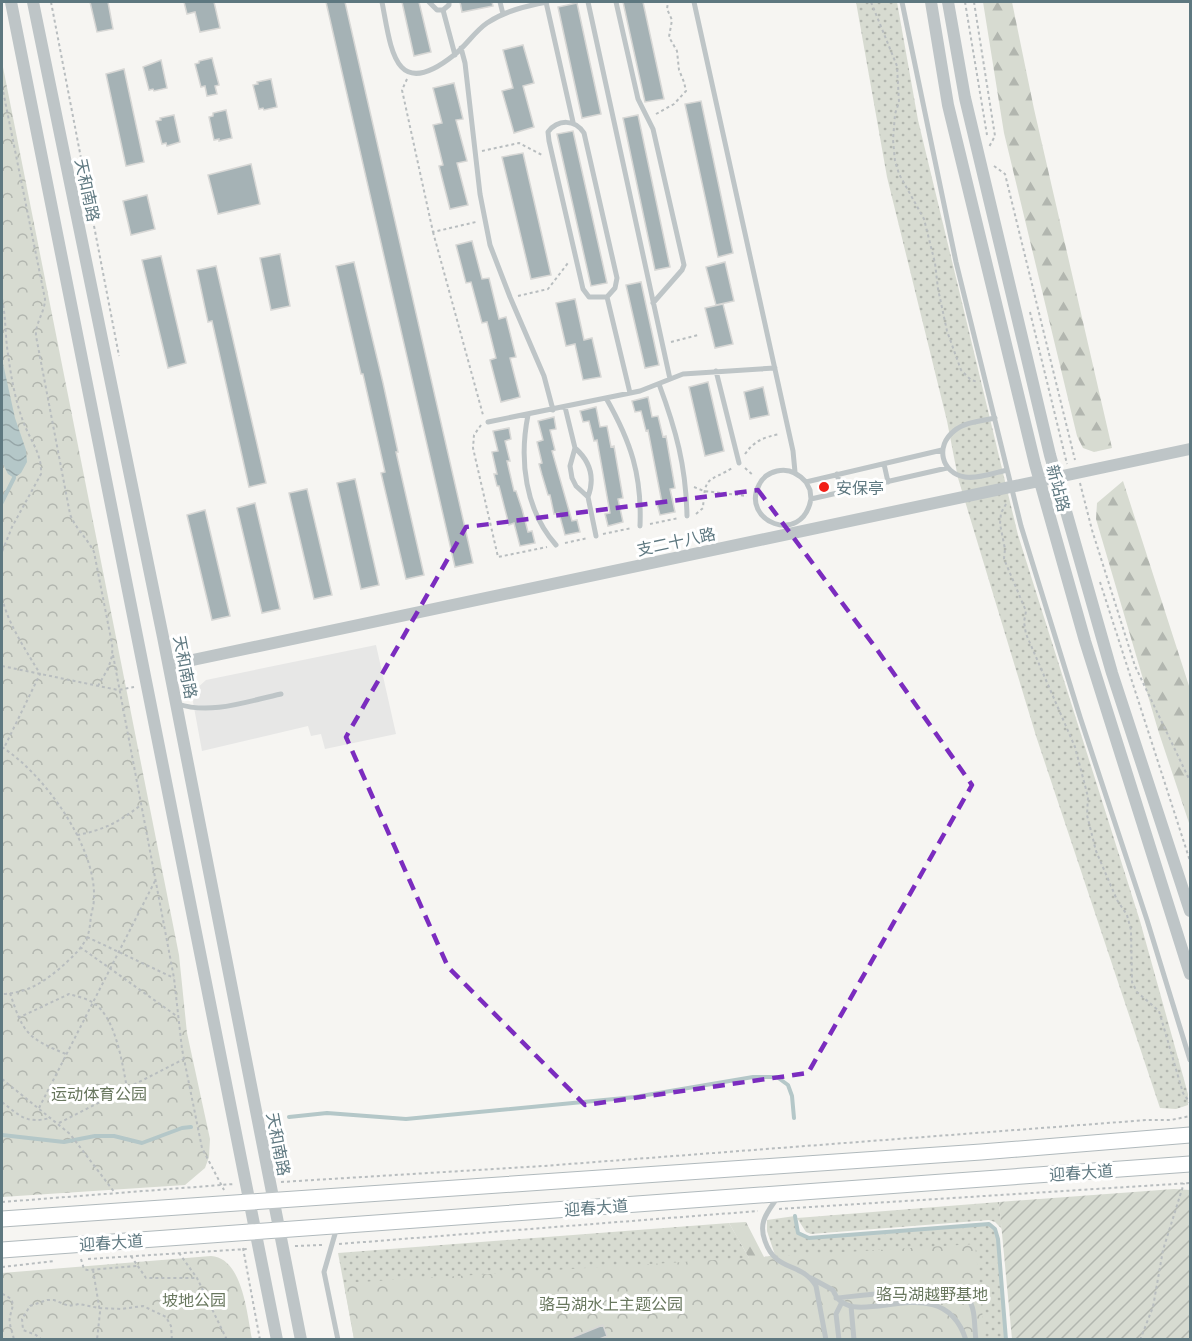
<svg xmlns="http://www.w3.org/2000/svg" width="1192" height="1341" font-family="Commissioner,'Noto Sans SC',sans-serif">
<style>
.built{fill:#e7e7e6}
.grass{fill:url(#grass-dots)}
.forest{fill:url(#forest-firs)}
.park{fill:url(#park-crowns)}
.garden{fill:url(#garden-furrows)}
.water{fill:url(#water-waves)}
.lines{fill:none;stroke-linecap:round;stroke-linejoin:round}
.stream{stroke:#b4c7c8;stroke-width:4}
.building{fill:#a5b2b5;stroke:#d7d7d5;stroke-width:1.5}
.secondary-casing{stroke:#b0b9bc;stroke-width:17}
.path{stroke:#b8bdbf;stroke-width:2;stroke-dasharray:3 3;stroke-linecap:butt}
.service{stroke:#bec5c7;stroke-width:5}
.tertiary{stroke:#bec5c7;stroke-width:12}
.secondary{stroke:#fff;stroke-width:15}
.marked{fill:none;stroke:#7b2cbf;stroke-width:4.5;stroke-dasharray:12 8;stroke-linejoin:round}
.poi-dot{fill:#f11e17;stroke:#fff;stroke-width:2}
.labels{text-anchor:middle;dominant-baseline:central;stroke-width:6;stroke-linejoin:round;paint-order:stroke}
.street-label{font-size:16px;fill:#5e7880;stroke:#fff}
.poi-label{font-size:16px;fill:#5e7880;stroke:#fff;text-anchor:start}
.park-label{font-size:16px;fill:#68775e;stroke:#fff}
</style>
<defs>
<pattern id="grass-dots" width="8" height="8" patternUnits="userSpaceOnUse" patternTransform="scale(1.5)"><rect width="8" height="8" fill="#d7dbd1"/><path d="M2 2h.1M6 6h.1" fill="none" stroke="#b2b6af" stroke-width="1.8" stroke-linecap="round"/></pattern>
<pattern id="forest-firs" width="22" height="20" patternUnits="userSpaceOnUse" patternTransform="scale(1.5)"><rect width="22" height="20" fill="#d7dbd1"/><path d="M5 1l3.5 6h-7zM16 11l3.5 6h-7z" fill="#b2b6af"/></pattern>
<pattern id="park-crowns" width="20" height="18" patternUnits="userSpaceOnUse" patternTransform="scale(1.5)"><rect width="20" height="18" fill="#d7dbd1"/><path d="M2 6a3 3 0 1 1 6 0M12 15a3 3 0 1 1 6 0" fill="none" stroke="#b2b6af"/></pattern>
<pattern id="garden-furrows" width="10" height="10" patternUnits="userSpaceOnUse" patternTransform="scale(1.5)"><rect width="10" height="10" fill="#d7dbd1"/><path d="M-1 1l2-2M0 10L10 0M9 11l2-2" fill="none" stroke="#b2b6af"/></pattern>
<pattern id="water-waves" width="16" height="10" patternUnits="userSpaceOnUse" patternTransform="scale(1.5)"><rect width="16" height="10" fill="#b4c7c8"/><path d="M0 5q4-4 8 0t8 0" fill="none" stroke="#96a6a8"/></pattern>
</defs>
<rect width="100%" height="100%" fill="#f6f5f2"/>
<path class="built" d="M376 645 396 734 325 749 321 734 311 736 308 726 202 751 193 702 195 690 206 680Z"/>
<path class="grass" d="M856 2H897L918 120 1018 535 1140 921 1188 1094V1105L1176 1109 1160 1108 1036 736 958 478 947 421 887 177Z
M999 1202 1002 1229 995 1222 989 1220 811 1234 806 1232 797 1218Z
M795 1216 798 1233 809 1238 989 1224 995 1229 998 1239 1006 1339H820L779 1269 764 1257 775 1255 767 1231V1220Z
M729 1223 749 1258 771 1282 354 1339 338 1253Z"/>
<path class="forest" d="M983 2H1012L1034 109 1112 448 1094 452 1083 448 1077 436 1004 133Z
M1123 481 1190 689V826L1158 730 1096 519 1097 503Z
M746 1222 764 1257 779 1269 771 1282 749 1258 729 1223Z"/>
<path class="park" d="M2 62 179 955 187 1033 210 1139 209 1157 205 1168 185 1185 2 1197Z
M975 1244 985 1339H354L344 1283Z
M211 1256C243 1258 247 1315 252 1339H2V1273Z"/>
<path class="garden" d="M1174 1189 1190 1190V1339H1012L999 1202Z"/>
<path class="water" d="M2 359 15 418 26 450 27 462 21 473 14 478 8 474 2 462Z"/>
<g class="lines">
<path class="stream" d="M2 502 14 478
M289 1117 327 1113 406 1119 635 1097 753 1077H777L788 1085 792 1096 794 1118
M2 1135 64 1142 95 1136H114L142 1143 182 1128 191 1127
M795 1216 798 1233 809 1238 989 1224 995 1229 998 1239 1006 1340"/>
</g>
<path class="building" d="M90 2H108L113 29 97 32Z
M184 2H214L220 28 200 32 195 12 187 14Z
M326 2H345L473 563 455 567Z
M402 2H419L431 52 414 56Z
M460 2H492L493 6 462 12Z
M623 2H643L664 99 645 102Z
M577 3 601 114 582 118 558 7Z
M523 45 534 83 523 86 534 127 514 133 502 91 513 88 503 50Z
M212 58 219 85 215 86 217 94 207 96 205 86 201 87 195 64 199 63V61Z
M161 60 167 88 154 91 153 89 149 90 143 67Z
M124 69 144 162 126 166 106 74Z
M271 79 277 107 264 110 263 108 259 109 253 85 258 84 257 82Z
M454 83 463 119 456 120 467 161 457 163 468 205 450 209 439 166 443 165 433 125 442 123 433 88Z
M701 101 733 253 718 257 685 104Z
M226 110 232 138 219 141V139L214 140 209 117 213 116V113Z
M174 115 180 142 167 146 166 143 162 144 156 121 161 120 160 118Z
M638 115 670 267 655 270 623 118Z
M573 131 607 283 591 286 557 134Z
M523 153 551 275 531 279 502 157Z
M251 164 260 204 218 214 208 175Z
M147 195 155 229 131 235 123 201Z
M472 241 482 279 489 278 499 319 506 317 516 357 510 358 520 397 501 402 490 360 496 358 487 322 482 323 471 282 466 283 456 245Z
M280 254 290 306 271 310 260 258Z
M161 256 186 363 168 368 142 260Z
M354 262 383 383 398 452H396L424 575 406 579 381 473 385 472 363 374H361L336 266Z
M725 262 734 301 716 305 706 267Z
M216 266 266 483 249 487 212 321 208 322 197 270Z
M641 282 659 365 645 368 626 285Z
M575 299 584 340 592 338 601 377 583 380 575 344 566 346 556 303Z
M723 304 733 344 715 348 705 308Z
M708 382 724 451 705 456 689 387Z
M763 387 769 415 750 419 744 392Z
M648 397 652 417 658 416 663 437 666 436 675 488 670 489 675 512 660 515 657 504 662 503 648 430 646 431 641 411 635 412 632 401Z
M596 407 600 427 607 426 611 447 614 446 623 498 618 499 623 522 608 526 605 514 610 513 597 440 594 441 589 421 583 422 580 411Z
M554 417 556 429 550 430 555 450 552 451 572 521 577 520 580 532 565 535 559 513 554 514 550 495H548L542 475 539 464 542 463 537 442 543 440 538 421Z
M509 428 511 439 505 441 510 461H507L514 491H516L522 509 528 532 532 531 535 543 520 546 514 523 509 525 499 486H497L494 474H497L492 452 498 451 493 431Z
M355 479 379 585 361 589 337 483Z
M307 489 332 595 314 599 289 493Z
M255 503 280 609 262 613 237 508Z
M205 510 230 616 212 620 187 515Z
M603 1325 607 1336 597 1340H566Z"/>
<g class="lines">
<g class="secondary-casing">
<path id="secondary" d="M2 1219 981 1152 1190 1135
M2 1250 1190 1164"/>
</g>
<path class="path" d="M51 2 119 356
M871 2 897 66 899 102 895 114 893 140 895 161 899 174 924 219 935 263 938 289 947 331 961 370 971 380 978 382
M965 2 987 135
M974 2 995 136 989 147
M407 79 402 90 433 232 476 222
M2 86 45 299C45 312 35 323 36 336L70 514C75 528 87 538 94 552L112 644C114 661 106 672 98 686
M656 114 674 104 686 91 684 82 679 70 677 51 669 37 672 20 667 9 668 2
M482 151 519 143 542 155
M994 166 1005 174 1075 460
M433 232 483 415
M518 296 548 289 568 263
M2 299C6 317 5 336 8 354 11 377 16 405 25 426 32 443 42 455 41 474L12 527 2 552
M1030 312 1067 464
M671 342 698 335
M481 425 474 435 473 448 498 557 547 547
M745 454C754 441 764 437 780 434
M745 468 754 476
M1080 483 1092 530 1135 666 1190 781
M694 487 704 491 747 496
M1006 504 1001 513 1000 524 1005 549 1004 559 1026 611 1024 622 1026 634 1075 747 1088 797 1087 815 1096 851 1117 900 1127 915 1131 930 1132 982 1137 992 1159 1011 1183 1093 1190 1103
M696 514 703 508C705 474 708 483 734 467
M650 524 679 518
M603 534 632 528
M565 543 588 538
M1100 582 1190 861
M2 598C9 626 26 650 40 674L4 748
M113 655 174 978 182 1049 202 1148 224 1190
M2 666 118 690 134 687
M2 747C44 774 96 846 94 898 94 904 92 911 91 916 90 923 90 932 86 939 80 951 69 960 59 969 41 984 26 993 2 994
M77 835C104 830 119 822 141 805
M87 937 174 978
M80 947 178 1017
M10 993C23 1033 27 1038 66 1054
M18 1018 69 994C76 996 85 998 92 1002 116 1016 122 1063 127 1088
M2 1079 70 1134 115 1193
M2 1102C20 1116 26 1124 50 1118
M39 1108 155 881
M59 1123 184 1059
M281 1182 543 1166 1147 1120H1171L1190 1116
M2 1202 234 1184
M779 1209 1190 1183
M339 1244 758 1211
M295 1246 322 1245
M243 1248 260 1340
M179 1253 197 1278 227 1340
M131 1256 146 1278H197
M81 1259 84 1269 87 1270 137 1266
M88 1259 247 1249
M2 1267 55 1261
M93 1270 100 1312 97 1340
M2 1294C22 1301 7 1312 10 1324 11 1330 13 1334 14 1340
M42 1340 36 1335 23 1330 22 1319 30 1306 47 1300H54L69 1306 79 1304 99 1308 121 1309 143 1306 166 1317 171 1326 172 1340
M1140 1340 1153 1307 1163 1250 1184 1183"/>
<path class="service" d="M382 2C391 48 394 103 454 55 466 46 474 32 487 23 505 11 526 6 547 2
M429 2 437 10H443
M500 2 503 14
M546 2 573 122
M588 2 670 379
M616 2 638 99 653 129 684 265 682 270 653 303
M694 2 793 451 795 472
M902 2 956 262 1021 526 1080 717 1147 920 1190 1060
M443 10 455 55
M443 10 449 5V2
M461 48 465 63 480 194 490 245 510 297 544 376 553 410
M607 297H589L583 289 549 141 548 132C558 119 575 119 584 133L617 278 615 288 607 297 630 393
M716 371 739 463
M659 384C676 430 686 466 687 516
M606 398C631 442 642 475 640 526
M565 407 575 448 570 466 572 478 576 486 588 497 596 536
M528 415C519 460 525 510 556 545
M995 418C981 421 965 422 954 431 935 446 941 473 965 477 978 479 994 473 1007 470
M488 422 640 391 683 374 775 368
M575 448C591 462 595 478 588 497
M942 450 806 482C798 473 789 468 777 471 769 473 762 478 759 485 740 521 802 547 811 499L947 468
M884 464 888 482
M837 474 842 492
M806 482 810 490 811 499
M178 704C211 715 248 701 281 694
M777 1198C767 1213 758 1222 765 1241 776 1273 801 1261 816 1286L826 1340
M337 1227 324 1272 338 1340
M811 1278 833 1290C850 1338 941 1262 966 1340
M836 1298C859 1296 953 1283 968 1299 976 1308 974 1328 976 1340
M851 1306 854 1340
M839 1340 836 1314 841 1304"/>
<path class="tertiary" d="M11 2 277 1340
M33 2 163 637 301 1340
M931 2 948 105 1035 464 1085 641 1190 974
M948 2 965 98 1050 455 1112 673 1190 911
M169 665 1190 449"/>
<use href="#secondary" class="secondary"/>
</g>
<path class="marked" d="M758 490 878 651 972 785 808 1073 585 1105 448 967 346 737 466 527Z"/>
<circle class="poi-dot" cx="824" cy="487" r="6"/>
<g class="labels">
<g class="street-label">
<text transform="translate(88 190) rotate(78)">天和南路</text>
<text transform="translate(1059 488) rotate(75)">新站路</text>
<text transform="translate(676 541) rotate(-12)">支二十八路</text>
<text transform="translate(186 667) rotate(79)">天和南路</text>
<text transform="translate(279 1144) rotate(79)">天和南路</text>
<text transform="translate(1081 1172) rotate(-4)">迎春大道</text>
<text transform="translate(596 1207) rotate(-4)">迎春大道</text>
<text transform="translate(111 1242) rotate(-4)">迎春大道</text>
</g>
<g class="poi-label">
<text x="836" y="487">安保亭</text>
</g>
<g class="park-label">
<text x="99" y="1093">运动体育公园</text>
<text x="932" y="1293">骆马湖越野基地</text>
<text x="194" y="1299">坡地公园</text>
<text x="611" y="1303">骆马湖水上主题公园</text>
</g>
</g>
<rect width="1192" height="1341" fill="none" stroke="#5e7880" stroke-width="6"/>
</svg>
